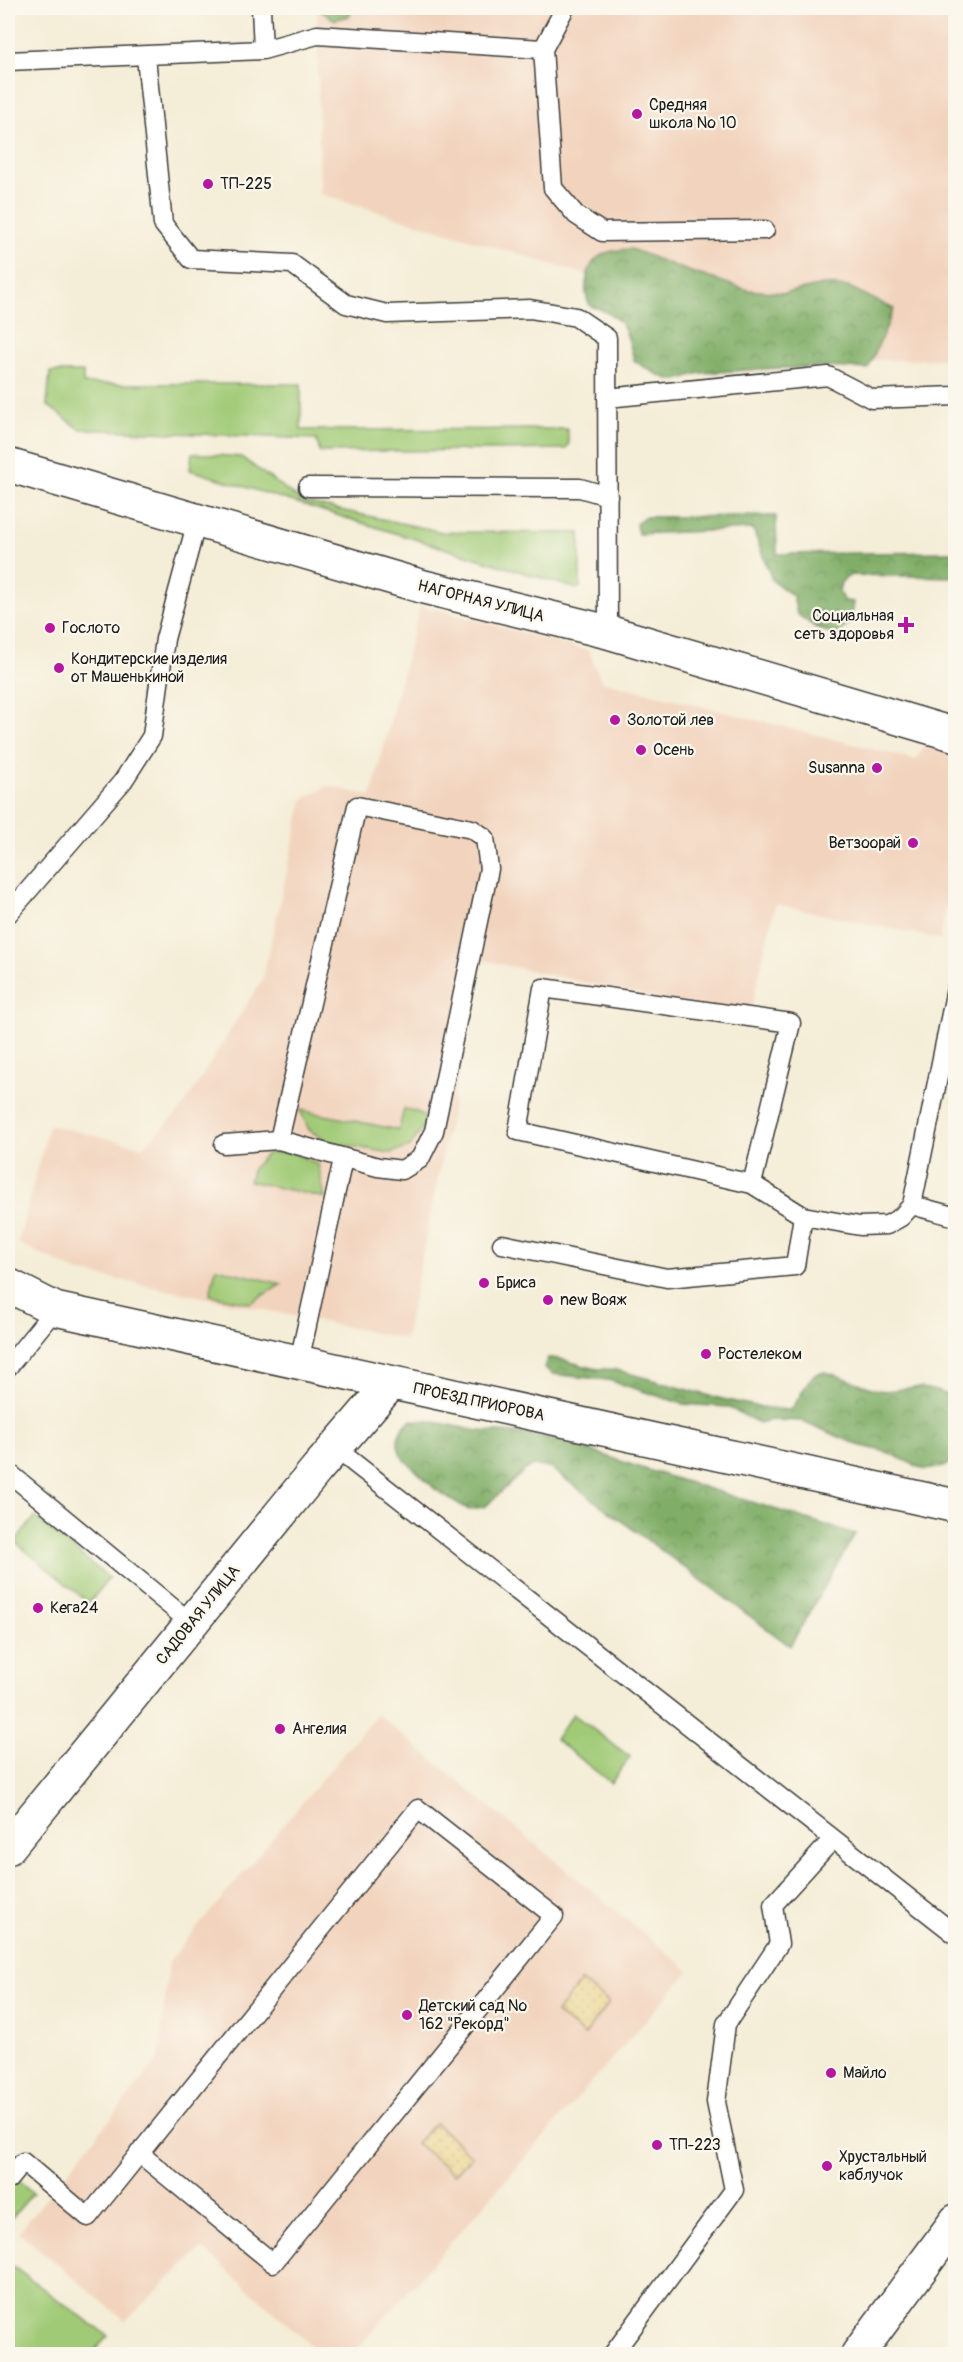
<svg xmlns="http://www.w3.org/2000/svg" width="963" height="2362" font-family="Pangolin,sans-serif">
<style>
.built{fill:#f2d4be}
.green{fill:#a0ca76;stroke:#5e7349;stroke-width:1.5}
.forest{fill:url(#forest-crowns);stroke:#4e6542;stroke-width:1.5}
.sand{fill:url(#sand-dots);stroke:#857b5d;stroke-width:1.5}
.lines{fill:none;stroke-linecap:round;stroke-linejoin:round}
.service-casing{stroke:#3c3b38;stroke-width:21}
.minor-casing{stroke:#3c3b38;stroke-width:36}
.tertiary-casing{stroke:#3c3b38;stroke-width:36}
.service{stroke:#fff;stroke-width:18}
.minor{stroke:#fff;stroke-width:33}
.tertiary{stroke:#fff;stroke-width:33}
.poi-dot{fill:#b5179e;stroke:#fbf7ec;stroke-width:2}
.labels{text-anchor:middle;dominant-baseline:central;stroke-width:4.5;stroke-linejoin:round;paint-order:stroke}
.poi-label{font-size:16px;fill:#1c1c1c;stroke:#fbf7ec;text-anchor:start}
.street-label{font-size:16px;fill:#1c1c1c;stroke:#fbf7ec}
</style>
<defs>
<pattern id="forest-crowns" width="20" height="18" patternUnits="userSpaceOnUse" patternTransform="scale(1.5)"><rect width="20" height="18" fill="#80ae67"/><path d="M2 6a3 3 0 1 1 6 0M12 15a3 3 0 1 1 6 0" fill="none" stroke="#688d54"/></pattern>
<pattern id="sand-dots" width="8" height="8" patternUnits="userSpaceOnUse" patternTransform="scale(1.5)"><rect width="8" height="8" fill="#eeda9e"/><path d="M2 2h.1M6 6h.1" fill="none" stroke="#ccba88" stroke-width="1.8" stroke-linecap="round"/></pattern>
</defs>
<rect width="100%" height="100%" fill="#fbf7ec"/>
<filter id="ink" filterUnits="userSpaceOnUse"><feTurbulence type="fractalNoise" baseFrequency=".0167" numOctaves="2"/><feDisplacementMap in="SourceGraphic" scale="12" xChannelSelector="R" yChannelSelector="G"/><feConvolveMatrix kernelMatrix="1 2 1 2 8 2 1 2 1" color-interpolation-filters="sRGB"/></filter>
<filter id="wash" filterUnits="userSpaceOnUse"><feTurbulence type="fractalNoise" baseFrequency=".008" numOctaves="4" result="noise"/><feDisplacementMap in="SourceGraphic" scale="24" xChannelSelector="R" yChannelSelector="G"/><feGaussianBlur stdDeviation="1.35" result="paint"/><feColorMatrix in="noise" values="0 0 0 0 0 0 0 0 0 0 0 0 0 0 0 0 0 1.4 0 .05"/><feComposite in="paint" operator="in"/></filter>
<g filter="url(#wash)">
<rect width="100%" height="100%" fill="#f4edd7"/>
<path class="built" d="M317 8H955V359L699 363 614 283 320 194Z
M420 605 589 651 601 681 916 760 926 743 955 753V866L940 939 775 904 749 1018 482 960 405 1339 76 1271 18 1243 49 1125 143 1147 182 1109 263 978 303 799 329 786 371 796Z
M377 1714 689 1971 353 2354H321L202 2248 125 2321 19 2232 159 2059 169 1961Z"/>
<path class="green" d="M50 372H83V384H301V430L567 429 569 444 566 449 320 452 316 439 80 429 47 405Z
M192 453 241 457 303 502 442 532 580 533V587L577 589 190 470Z
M404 1109 415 1111 428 1119 410 1147 390 1153 328 1142 309 1130 300 1110 399 1130Z
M291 1152 318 1164 325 1198 249 1181 253 1168 268 1153Z
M216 1268 282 1284 250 1303 210 1295Z
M35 1517 109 1578 89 1603 15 1542Z
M573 1714 630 1757 611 1783 555 1739Z
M8 2171 33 2193 8 2222Z
M8 2263 108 2336 91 2354H8Z"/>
<path class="forest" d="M316 8H354L349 16 335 20Z
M631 249 688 271 748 290 785 293 823 285 849 287 894 309 868 369C813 365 757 369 701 373 692 374 683 380 675 380 665 380 641 366 634 360 626 328 624 316 590 306 585 296 585 289 587 277 592 253 609 250 631 249Z
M776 516 777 554 955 552V577L851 575 841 582 839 592 844 601 853 602 851 622 836 635 815 627 797 614 793 596 772 580 753 529 638 534 636 524 644 517Z
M548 1358C564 1358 577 1365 593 1368 600 1370 608 1368 616 1370 673 1384 730 1406 790 1410 802 1400 804 1376 822 1372 830 1371 867 1387 878 1390 890 1393 900 1388 911 1388 925 1387 944 1392 955 1399V1454L952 1461 944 1467 925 1470 887 1452 858 1445 802 1421 772 1420 759 1423 728 1407 683 1404 608 1380 552 1374 544 1367Z
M412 1420C434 1419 457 1428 479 1431 497 1432 516 1432 534 1435 569 1441 604 1456 638 1467 710 1489 783 1512 855 1534L790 1646 549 1467 533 1466 525 1470 486 1506 469 1510 436 1490 402 1457C394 1441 398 1429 412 1420Z"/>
<path class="sand" d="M581 1981 609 2003 585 2035 556 2013Z
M435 2123 472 2156 454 2174 416 2143Z"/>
</g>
<g filter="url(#ink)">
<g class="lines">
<g class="service-casing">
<path id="service" d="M565 8 543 49 553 188 576 215 602 232 765 230
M263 50 317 35 543 49
M146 57 163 224 191 259 292 264 346 304 387 314 530 309 576 317 607 338 608 632
M8 61 263 50 261 8
M607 398 828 376 872 399 956 396
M308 487 580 488 608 496
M8 914 123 781 152 736 165 639 197 521
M224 1144 279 1140 378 1167 402 1170 420 1159 434 1131 489 869 485 838 472 829 357 806 279 1140
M752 1184 791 1023 543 988 518 1131 752 1184 803 1216 860 1226 887 1225 901 1217 912 1205 956 989
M912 1205 956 1217
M502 1244 667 1278 795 1266 803 1216
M299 1362 343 1159
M8 1367 55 1309
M335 1448 956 1935
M8 1472 191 1623
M8 2180 23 2162 88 2217 418 1809 554 1916 273 2263 139 2153
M613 2354 734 2190 716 2102 726 2024 779 1944 773 1905 833 1839"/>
</g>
<g class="minor-casing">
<path id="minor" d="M8 465 424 587 608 632 956 735
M858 2354 956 2221"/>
</g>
<g class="tertiary-casing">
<path id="tertiary" d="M8 1285 55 1309 956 1506
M8 1848 316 1470 391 1383"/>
</g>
<use href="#service" class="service"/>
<use href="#minor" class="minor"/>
<use href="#tertiary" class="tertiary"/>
</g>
</g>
<g class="poi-dot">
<circle cx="637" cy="114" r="6"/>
<circle cx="208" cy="184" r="6"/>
<path d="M903 616h6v6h6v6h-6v6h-6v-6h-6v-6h6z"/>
<circle cx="50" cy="628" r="6"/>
<circle cx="59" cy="668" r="6"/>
<circle cx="615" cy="720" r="6"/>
<circle cx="641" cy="750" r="6"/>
<circle cx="877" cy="768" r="6"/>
<circle cx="913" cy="843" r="6"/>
<circle cx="484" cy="1283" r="6"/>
<circle cx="548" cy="1300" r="6"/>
<circle cx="706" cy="1354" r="6"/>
<circle cx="38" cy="1608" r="6"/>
<circle cx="280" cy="1729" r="6"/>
<circle cx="407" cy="2015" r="6"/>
<circle cx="831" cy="2073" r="6"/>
<circle cx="657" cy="2145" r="6"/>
<circle cx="827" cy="2166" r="6"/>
</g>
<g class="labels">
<g class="poi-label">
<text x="649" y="105">Средняя<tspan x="649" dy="18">школа № 10</tspan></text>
<text x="220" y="184">ТП-225</text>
<text x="894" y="616" text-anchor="end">Социальная<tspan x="894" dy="18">сеть здоровья</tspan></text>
<text x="62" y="628">Гослото</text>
<text x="71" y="659">Кондитерские изделия<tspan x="71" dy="18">от Машенькиной</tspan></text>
<text x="627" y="720">Золотой лев</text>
<text x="653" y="750">Осень</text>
<text x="865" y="768" text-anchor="end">Susanna</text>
<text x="901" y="843" text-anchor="end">Ветзоорай</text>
<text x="496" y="1283">Бриса</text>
<text x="560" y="1300">new Вояж</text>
<text x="718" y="1354">Ростелеком</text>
<text x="50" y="1608">Кега24</text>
<text x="292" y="1729">Ангелия</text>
<text x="419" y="2006">Детский сад №<tspan x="419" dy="18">162 "Рекорд"</tspan></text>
<text x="843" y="2073">Майло</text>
<text x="669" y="2145">ТП-223</text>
<text x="839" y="2157">Хрустальный<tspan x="839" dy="18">каблучок</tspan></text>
</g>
<g class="street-label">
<text transform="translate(481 601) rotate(14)">НАГОРНАЯ УЛИЦА</text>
<text transform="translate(479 1402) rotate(12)">ПРОЕЗД ПРИОРОВА</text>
<text transform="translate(198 1615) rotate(-51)">САДОВАЯ УЛИЦА</text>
</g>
</g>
<rect width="963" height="2362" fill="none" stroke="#fbf7ec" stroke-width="30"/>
</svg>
